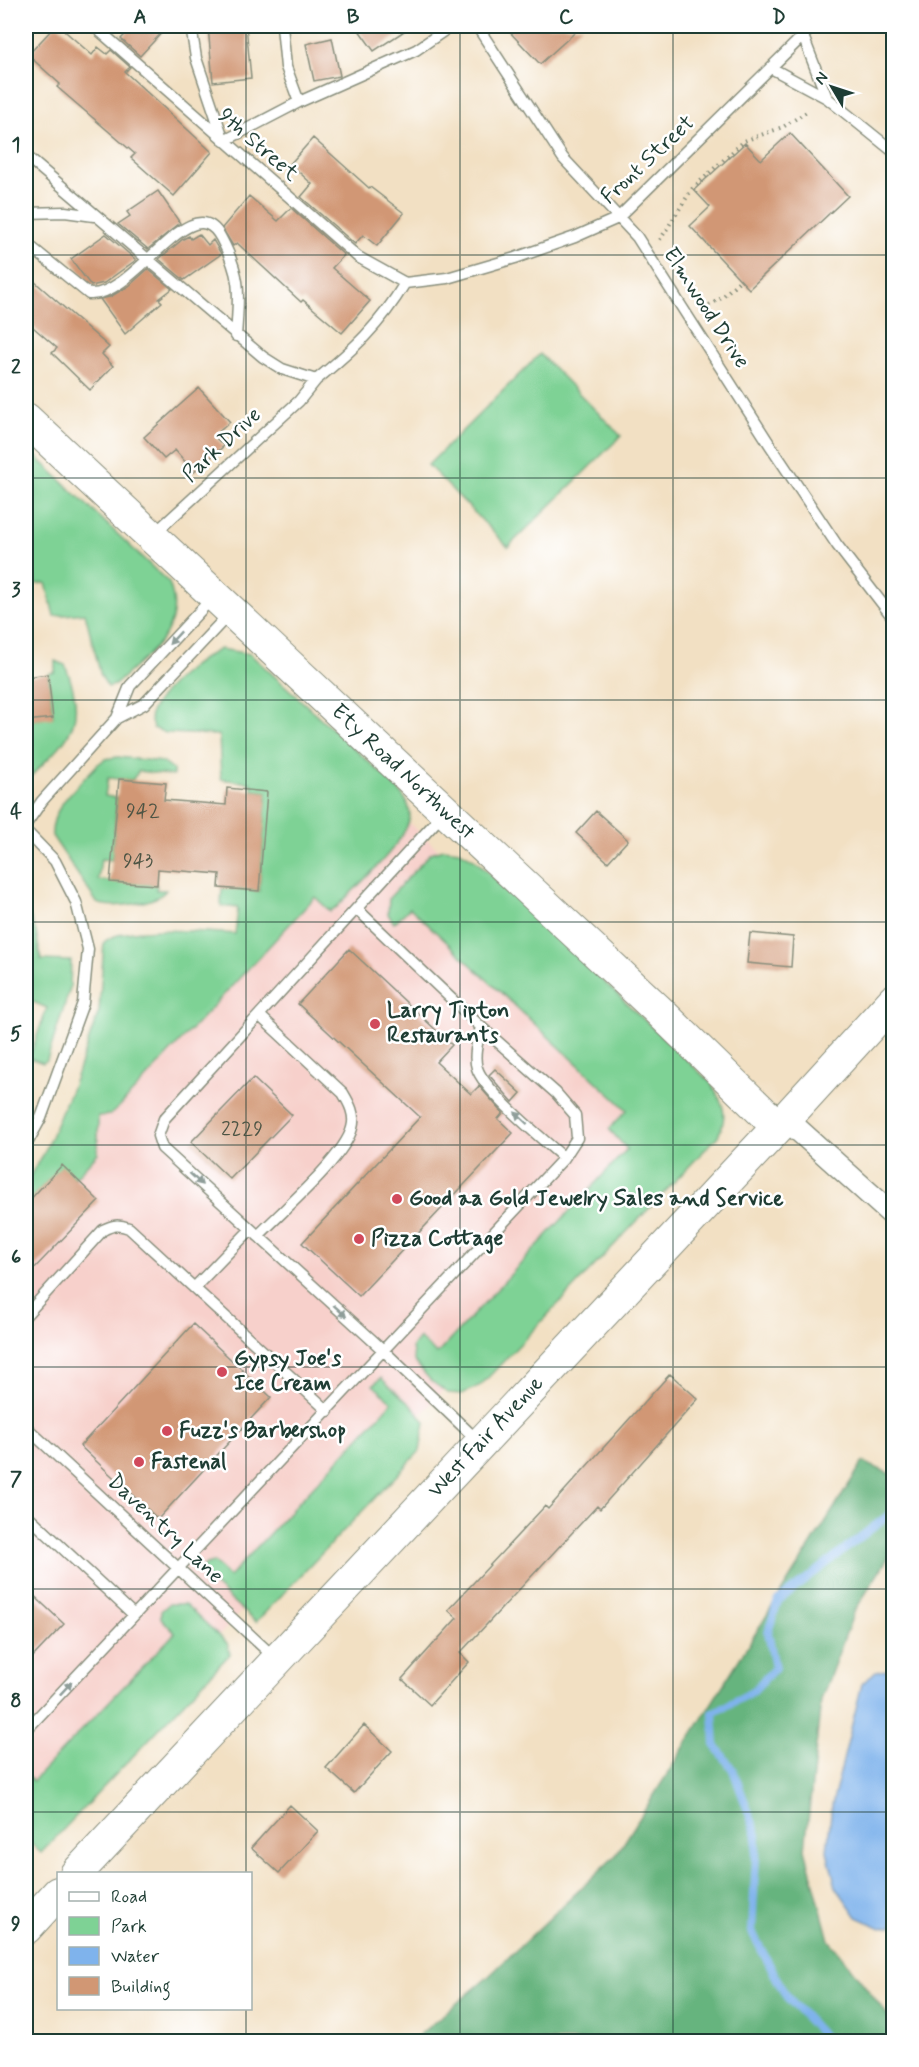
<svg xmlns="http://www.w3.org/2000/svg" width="919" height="2067" font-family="Mynerve,sans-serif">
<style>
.built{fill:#f7d0cb}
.green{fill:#7ed295;stroke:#4e8864;stroke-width:1.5}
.forest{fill:#66b47e;stroke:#427859;stroke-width:1.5}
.water{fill:#7fb3ec;stroke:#4f7890;stroke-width:1.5}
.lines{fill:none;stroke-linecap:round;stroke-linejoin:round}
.stream{stroke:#7fb3ec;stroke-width:8}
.building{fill:#d19774}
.lane-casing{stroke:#888e7c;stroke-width:13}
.street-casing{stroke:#888e7c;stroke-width:25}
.secondary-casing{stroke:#888e7c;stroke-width:34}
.path{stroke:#888e7c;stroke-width:4;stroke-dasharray:1.5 4.5;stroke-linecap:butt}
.lane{stroke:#fff;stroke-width:10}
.street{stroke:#fff;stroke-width:22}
.secondary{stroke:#fff;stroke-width:32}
.oneway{fill:#8f9e9a}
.grid{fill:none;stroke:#1f3d34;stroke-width:1.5;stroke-opacity:0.55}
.poi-dot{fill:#d1495b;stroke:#fff;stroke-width:2}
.labels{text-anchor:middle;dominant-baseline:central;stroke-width:5;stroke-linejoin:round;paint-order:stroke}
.number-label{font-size:20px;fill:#4c5444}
.street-label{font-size:22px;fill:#1f3d34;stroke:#fff}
.poi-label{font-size:22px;font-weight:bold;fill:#1f3d34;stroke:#fff;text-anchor:start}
.neatline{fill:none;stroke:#1f3d34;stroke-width:2}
.grid-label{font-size:20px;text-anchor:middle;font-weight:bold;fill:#1f3d34}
</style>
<rect width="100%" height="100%" fill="#fff"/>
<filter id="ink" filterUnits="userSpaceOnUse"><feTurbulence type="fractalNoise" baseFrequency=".0167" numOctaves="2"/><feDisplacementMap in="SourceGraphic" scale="12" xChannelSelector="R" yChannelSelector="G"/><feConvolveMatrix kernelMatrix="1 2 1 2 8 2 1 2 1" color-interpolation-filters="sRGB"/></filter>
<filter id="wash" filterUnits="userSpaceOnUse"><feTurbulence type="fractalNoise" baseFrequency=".008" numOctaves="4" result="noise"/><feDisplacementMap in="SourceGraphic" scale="24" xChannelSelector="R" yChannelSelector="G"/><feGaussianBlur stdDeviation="1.35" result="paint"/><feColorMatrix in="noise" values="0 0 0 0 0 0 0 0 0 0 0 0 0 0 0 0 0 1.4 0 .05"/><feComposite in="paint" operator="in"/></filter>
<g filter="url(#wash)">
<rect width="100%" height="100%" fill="#f2e0c3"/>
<path class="built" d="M381 797 710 1098 30 1843 26 1839V1182Z"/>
<path class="green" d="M540 354 621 436 508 547 428 465Z
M26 447 169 583C188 631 146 655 115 685L108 687 101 676 85 613 54 616 46 583 35 584 34 573 26 574Z
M220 649 250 654 392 783C401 793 409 801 410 815 410 839 354 889 337 907L330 911 315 897 120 1106 110 1115 98 1116V1153L75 1178 62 1166 26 1204V1182L44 1153 73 1085 99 1011 104 942C126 923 205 932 235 934L238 908 221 906 222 888 259 891 267 792 252 790 251 783 221 779 219 735 166 733 153 728C151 722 149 716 152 710 165 686 196 661 220 649Z
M55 661 65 665C91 727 66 740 26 781V721L53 717 48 674 55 672Z
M118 757 163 762 173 770V776L139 771 132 780 108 778 105 796 117 798 112 860 101 859 98 880 157 885 156 890H166C156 904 112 909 97 903L52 836C50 807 79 785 97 765L105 759Z
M443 849 460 851 474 859 711 1083C723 1103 729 1115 718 1136L481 1385 462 1394 448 1393 431 1381 414 1361 412 1347 419 1338 437 1354 627 1149 609 1129 627 1110 410 908 394 923 388 914 389 898 431 853Z
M26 907 36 932 41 960 71 961 70 988 47 1060 43 1063 29 1058 47 1008 26 999Z
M381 1378 415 1409 425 1422 420 1451 256 1622 204 1576 202 1568 206 1564 214 1562 229 1577 392 1402 373 1385Z
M169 1604H185L227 1643 230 1654 41 1853 26 1839V1775L33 1781 175 1633 161 1618V1611Z"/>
<path class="forest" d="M863 1462 893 1475V1550L854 1612 821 1700 805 1849 829 1940 893 2022V2041H412L488 1977 617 1854Z"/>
<path class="water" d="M893 1670V1926L881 1928 857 1917 836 1887 827 1851 832 1805 862 1684 876 1671Z"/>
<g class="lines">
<path class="stream" d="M820 2042 823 2036 786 1996 752 1932 757 1835 733 1770 715 1745 713 1713 752 1692 775 1668 768 1632 778 1601 894 1511"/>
</g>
<g id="blocks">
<path class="building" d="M55 26H59L92 55 98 47 107 54 111 50 130 67 125 72 212 152 174 196 131 158 135 154 57 87 60 84 28 55Z
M133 26H168L140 56 121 39Z
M208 26H246L251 78 213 82Z
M356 26H412L374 51Z
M504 26H582L540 64Z
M332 38 340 76 314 81 306 44Z
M790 133 848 196 749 289 690 226 710 207 694 190 745 143 761 160Z
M313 138 369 188 370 187 404 213 377 246 363 235 355 244 301 197 312 184 290 164Z
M158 191 180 223 148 249 118 224 130 216 127 212Z
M249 196 278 221 291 208 344 255 332 268 370 301 342 333 303 300 301 302 237 243 233 246 222 228Z
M106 234 136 260 104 283 91 286 71 259Z
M199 234 208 245 213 240 221 254 184 280 159 259 183 239 189 236 191 239Z
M148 269 172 289 159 299 162 302 125 334 100 299 110 297 129 286Z
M26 274 109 347 102 354 113 366 90 390 52 353 57 348 26 321Z
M199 388 230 422 214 436 224 446 194 472 175 450 164 459 144 437Z
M48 674 53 718 26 721V677Z
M119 779 166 783 164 800 226 805 227 788 267 792 259 891 219 888 220 874 158 869 157 885 110 882Z
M596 811 628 840 608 862 576 833Z
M750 933 793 937 791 967 747 963Z
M349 949 452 1045 436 1062 471 1094 479 1086 503 1113 498 1119 513 1133 359 1296 302 1243 420 1117 298 1004Z
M495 1069 521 1093 513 1102 489 1075Z
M253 1078 292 1115 230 1179 191 1142Z
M62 1165 99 1201 26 1277V1204Z
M193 1324 271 1397 158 1519 80 1446Z
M670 1374 698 1399 600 1509 597 1506 460 1653 469 1662 430 1705 402 1679 457 1618 448 1610 545 1506 548 1509Z
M26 1588 64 1624 26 1664Z
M364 1725 392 1751 354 1793 326 1768Z
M290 1805 318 1831 279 1873 251 1848Z"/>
</g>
</g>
<g filter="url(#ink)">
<use href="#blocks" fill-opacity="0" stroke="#888e7c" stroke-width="1.5"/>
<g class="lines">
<g class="lane-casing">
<path id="lane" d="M94 26 358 257 405 283
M191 26 196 58 224 141 299 102 416 50 451 26
M282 26 286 67 299 102
M477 26 563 158 637 237 770 445 837 545 894 619
M803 36 827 98
M771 68 827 98 894 152
M26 156 263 357 282 369 316 380C354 349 380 325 405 283
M26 213 65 212 94 216
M26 243 89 294C135 298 192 183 221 238 242 277 239 293 236 336
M405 283 447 278 515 258 575 237 618 218 813 26
M154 534 299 401 316 380
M117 718 144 704 230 613
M443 814 164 1119 158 1136 162 1148 383 1350 478 1441
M26 824 42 801 117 718 130 686 213 597
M26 831 55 861 76 902 88 949 83 1003 41 1118 26 1145
M481 1027C478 1039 473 1056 477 1068 484 1091 544 1140 564 1158
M258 1236C280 1213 345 1157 352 1128 356 1115 349 1103 343 1093L260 1016
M194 1288 250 1230
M26 1315 103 1230C113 1225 118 1224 129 1228L328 1411
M26 1427 275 1658
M26 1514 134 1615
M26 1730 564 1158 577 1138 575 1115 556 1093 481 1027 357 909"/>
</g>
<g class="street-casing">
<path id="street" d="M785 1118 894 1216"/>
</g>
<g class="secondary-casing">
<path id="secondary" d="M26 419 659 1011 778 1127
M76 1874 778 1127 894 1000
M26 1928 58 1893"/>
</g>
<path class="path" d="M660 240 692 189 744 141 783 127 808 111
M704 308 720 299 740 280"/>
<use href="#lane" class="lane"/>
<use href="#street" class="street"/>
<use href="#secondary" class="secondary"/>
</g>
<defs><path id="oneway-solid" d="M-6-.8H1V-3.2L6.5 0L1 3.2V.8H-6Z" transform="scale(1.5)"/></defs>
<g class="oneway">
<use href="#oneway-solid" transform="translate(175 638) rotate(133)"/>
<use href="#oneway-solid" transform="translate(521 1118) rotate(-137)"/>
<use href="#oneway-solid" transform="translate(196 1179) rotate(43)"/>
<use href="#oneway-solid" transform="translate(340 1311) rotate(42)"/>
<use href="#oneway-solid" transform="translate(66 1688) rotate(-47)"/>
</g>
</g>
<path class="grid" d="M246 26V1874M460 26V2042M673 26V2042M26 255H894M26 478H894M26 700H894M26 922H894M26 1145H894M26 1367H894M26 1589H894M26 1812H894M246 2008V2042"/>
<g class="poi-dot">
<circle cx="375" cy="1024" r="6"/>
<circle cx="397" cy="1199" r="6"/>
<circle cx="359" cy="1239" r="6"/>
<circle cx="222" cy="1372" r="6"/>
<circle cx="167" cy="1431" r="6"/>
<circle cx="139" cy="1462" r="6"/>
</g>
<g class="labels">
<g class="number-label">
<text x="143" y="811">942</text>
<text x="138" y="861">943</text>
<text x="242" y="1129">2229</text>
</g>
<g class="street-label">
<text transform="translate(258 145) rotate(41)">9th Street</text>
<text transform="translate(648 160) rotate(-43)">Front Street</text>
<text transform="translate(706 308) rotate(57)">Elmwood Drive</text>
<text transform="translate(222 445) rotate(-43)">Park Drive</text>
<text transform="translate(403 772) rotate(43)">Ety Road Northwest</text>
<text transform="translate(486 1437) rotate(-47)">West Fair Avenue</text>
<text transform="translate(165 1529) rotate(43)">Daventry Lane</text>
</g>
<g class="poi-label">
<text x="387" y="1011">Larry Tipton<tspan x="387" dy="25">Restaurants</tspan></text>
<text x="409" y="1199">Good aa Gold Jewelry Sales and Service</text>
<text x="371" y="1239">Pizza Cottage</text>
<text x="234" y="1359">Gypsy Joe's<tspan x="234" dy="25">Ice Cream</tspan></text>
<text x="179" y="1431">Fuzz's Barbershop</text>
<text x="151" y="1462">Fastenal</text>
</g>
</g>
<rect width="919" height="2067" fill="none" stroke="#fff" stroke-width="66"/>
<rect x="57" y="1872" width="195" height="138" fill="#ffffff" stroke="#a5b1ae" stroke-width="1.5"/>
<rect x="69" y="1892" width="30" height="9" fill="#ffffff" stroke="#a5b1ae" stroke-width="1.5"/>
<text x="111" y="1902" font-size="18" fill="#1f3d34">Road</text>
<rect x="69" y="1917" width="30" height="18" fill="#7ed295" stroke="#a5b1ae" stroke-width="1.5"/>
<text x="111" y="1932" font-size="18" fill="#1f3d34">Park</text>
<rect x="69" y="1947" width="30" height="18" fill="#7fb3ec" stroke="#a5b1ae" stroke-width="1.5"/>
<text x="111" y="1962" font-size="18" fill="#1f3d34">Water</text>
<rect x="69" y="1977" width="30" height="18" fill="#d19774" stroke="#a5b1ae" stroke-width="1.5"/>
<text x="111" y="1992" font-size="18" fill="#1f3d34">Building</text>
<g transform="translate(832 87) rotate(309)" stroke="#ffffff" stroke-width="4.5" paint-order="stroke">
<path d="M0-4.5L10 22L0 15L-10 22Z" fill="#1f3d34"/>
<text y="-9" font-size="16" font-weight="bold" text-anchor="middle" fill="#1f3d34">N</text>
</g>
<rect x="33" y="33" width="853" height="2001" class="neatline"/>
<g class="grid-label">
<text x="140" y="23">A</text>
<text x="353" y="23">B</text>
<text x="566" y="23">C</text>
<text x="779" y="23">D</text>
<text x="16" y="151">1</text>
<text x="16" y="373">2</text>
<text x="16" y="596">3</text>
<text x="16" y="818">4</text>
<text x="16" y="1040">5</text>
<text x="16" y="1263">6</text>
<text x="16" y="1485">7</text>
<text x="16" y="1707">8</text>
<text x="16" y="1930">9</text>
</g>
</svg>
